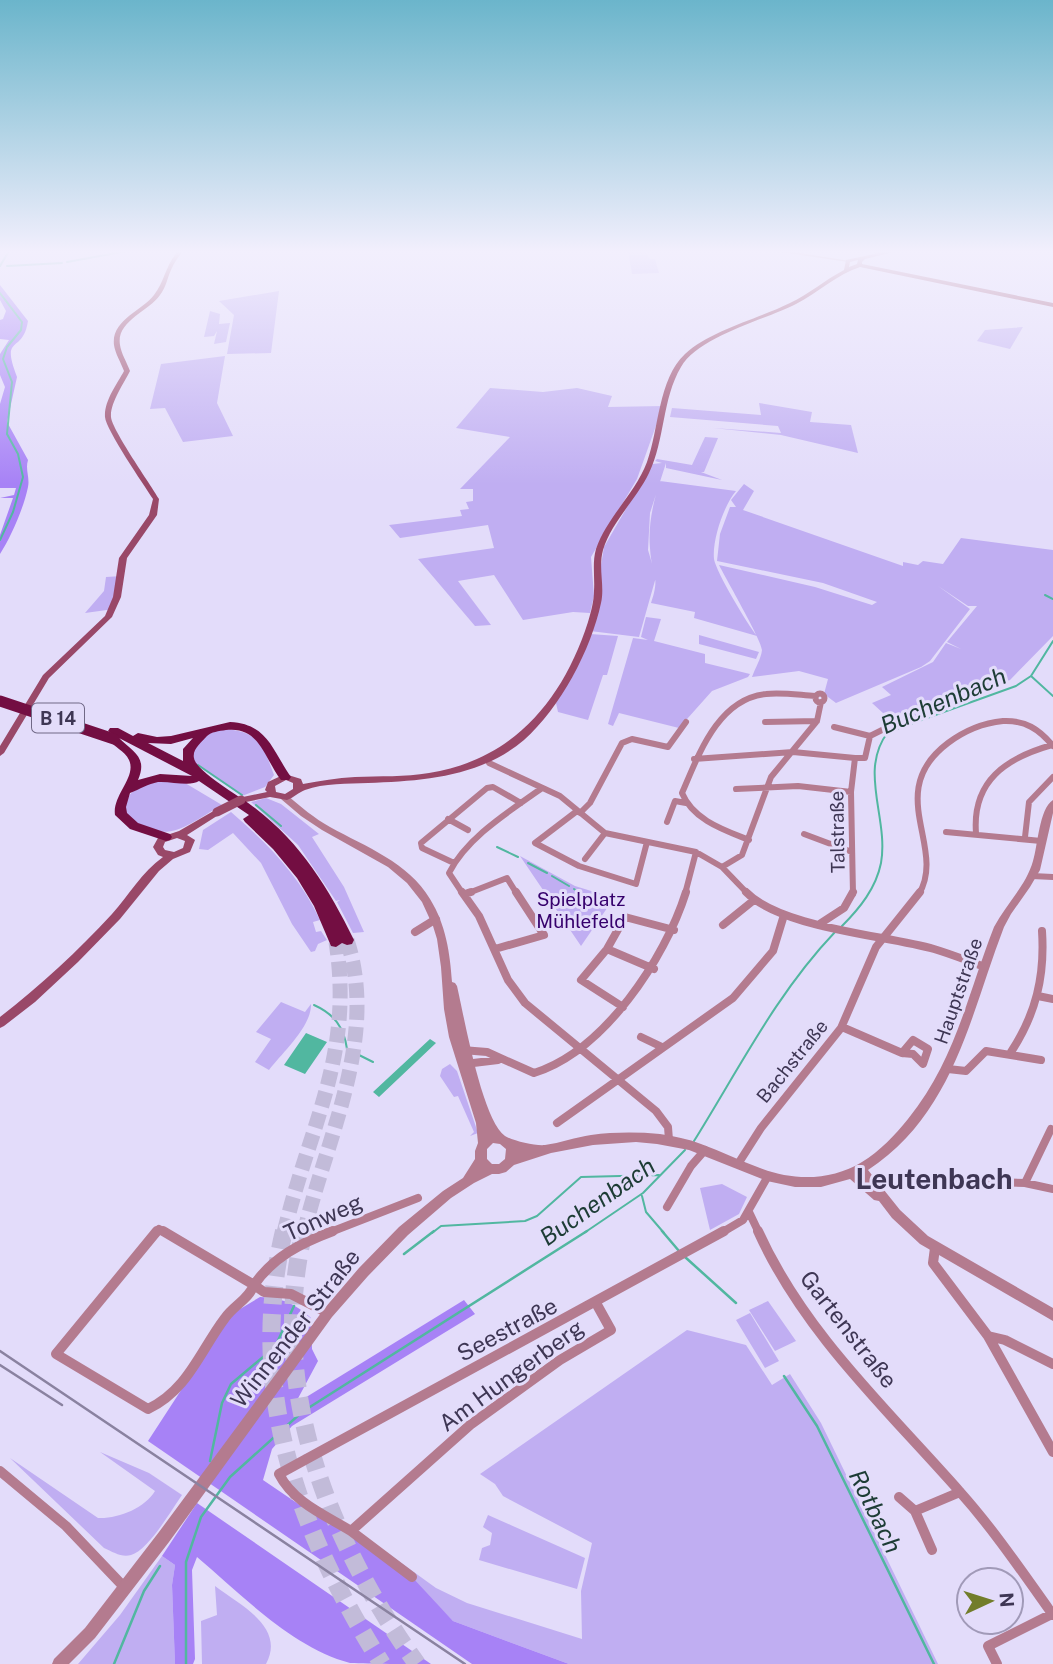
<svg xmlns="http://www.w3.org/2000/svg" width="1053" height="1664" font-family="'Public Sans',sans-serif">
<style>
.green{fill:#c0aef2}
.forest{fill:#a782f6}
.water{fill:#51b7a0}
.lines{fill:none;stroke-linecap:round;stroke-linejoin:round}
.stream-far1{stroke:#51b7a0;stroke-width:2}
.stream{stroke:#51b7a0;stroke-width:2.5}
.trunk-tunnel-far1{stroke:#c2bbd9;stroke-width:15;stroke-dasharray:15 7;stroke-linecap:butt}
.trunk-tunnel{stroke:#c2bbd9;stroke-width:18;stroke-dasharray:18 10;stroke-linecap:butt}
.minor-far2{stroke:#b47b8f;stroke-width:6}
.minor-far1{stroke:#b47b8f;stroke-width:8}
.minor{stroke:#b47b8f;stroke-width:10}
.tertiary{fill:#b47b8f;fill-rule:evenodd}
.secondary{fill:#994868;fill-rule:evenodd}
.trunk{fill:#730e42;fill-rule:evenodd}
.rail{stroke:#8a82a0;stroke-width:2.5}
.secondary-bridge{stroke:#994868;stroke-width:9}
.trunk-bridge{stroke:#730e42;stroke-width:11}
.labels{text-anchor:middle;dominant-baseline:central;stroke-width:6;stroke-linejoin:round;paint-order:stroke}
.shield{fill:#e3dcfa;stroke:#706886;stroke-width:2}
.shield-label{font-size:18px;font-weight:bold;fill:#3e3654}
.street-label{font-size:19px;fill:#3e3654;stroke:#e3dcfa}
.park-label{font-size:19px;fill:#36006c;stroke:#e3dcfa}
.near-street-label{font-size:23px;fill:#3e3654;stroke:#e3dcfa}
.near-water-label{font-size:24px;font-style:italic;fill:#1d3c35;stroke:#e3dcfa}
.near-quarter-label{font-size:28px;font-weight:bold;fill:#3e3654;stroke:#e3dcfa}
</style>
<rect width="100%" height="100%" fill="#e3dcfa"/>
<path class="green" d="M628 251 646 252 650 259H655L659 273 632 274Z
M279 291 271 353 227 354 234 315 219 301Z
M210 311 220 314 219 324 230 323 226 342 214 344 217 331 214 336 204 337Z
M1023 327 1010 349 977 341 985 330Z
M225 356 217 403 233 436 183 442 165 408 150 409 161 364Z
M490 388 543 392 577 388 612 396 608 407 663 406 637 479 591 557 594 596 590 613 573 612 523 620 494 575 458 581 491 625 475 626 418 559 494 548 488 525 400 538 389 525 462 516 460 510 469 509 466 502 473 501V489H460L510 437 456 428Z
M759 403 812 412 810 422 851 425 858 453 781 435 713 428 781 433 778 426 670 417 672 408 761 415Z
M705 437 718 438 704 472H701L722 480 666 468V463L650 513 648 550 656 577 639 637 590 631 604 547 652 464 662 463 655 461 657 459 692 465Z
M660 481 736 491C724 505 712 540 714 559 716 572 748 625 757 636L694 618 695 612 651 603C661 575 651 573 650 548 648 526 653 502 660 481Z
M744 484 754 491 743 510 903 566V562L918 565 923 561 943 564 961 538 1053 550V636L1010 680 895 724 872 703 891 695 882 687 933 662 946 643 961 649 947 642 977 606H968L938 586 970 609 930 661 921 667 836 703 824 694 828 679 799 671 752 677C755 668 761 659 762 650 762 641 726 579 719 565L815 587 872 605 877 602 823 583 717 561 720 534 730 507H736L731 500Z
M122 576 114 609 85 613 104 591 106 577Z
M646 617 661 619 654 641 705 654V663L750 674 748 677 712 691 679 728 619 713 613 726 608 724 633 638 648 640 641 637Z
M590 634 618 636 607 675H603L588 720 558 712 556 703Z
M699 635 759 652 756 659 699 644Z
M224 729C258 731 263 745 274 775L265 787 242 796 195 764 192 749 209 733Z
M180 780 222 805C185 826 165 849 124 813 126 781 154 782 180 780Z
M266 798 281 804 319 834 312 837 344 887 364 932 353 933 337 902 340 900 336 901 298 845 251 802Z
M231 812C268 844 299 875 320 920L313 922 316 932 321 931 327 940 318 944 315 951 311 952 292 924 261 863 233 833 208 850 199 849 203 830Z
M520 856 575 886 614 898 581 946Z
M281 1002 305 1012 311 1004C312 1026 282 1053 269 1070L255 1062 271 1039 256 1032Z
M450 1064 457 1071 478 1133 470 1136 474 1132 458 1096 454 1097 440 1076 442 1069Z
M722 1184 747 1197 739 1214 710 1230 700 1188Z
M768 1301 796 1341 775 1351 749 1310Z
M750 1313 779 1361 765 1368 736 1320Z
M687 1330 746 1345 772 1385 790 1374 821 1423 938 1664H569L453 1621 386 1552 436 1588 467 1603 582 1639 581 1591 592 1543 503 1496 495 1484 480 1474Z
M100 1452 149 1473 182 1495C172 1509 148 1551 131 1555 122 1558 113 1552 104 1548L10 1458 98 1518C118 1519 145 1508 155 1491Z
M488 1515 585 1558 577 1589 479 1560 482 1548 490 1545 492 1533 483 1527Z
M162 1556 175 1565 172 1585 175 1664H78L120 1615Z
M215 1586C240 1605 286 1627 266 1664H202L201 1621 217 1615Z"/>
<path class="forest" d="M0 285 28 321C23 355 0 333 17 377L7 422 28 460C25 470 30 477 28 487 24 507 11 537 0 554V535L13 498H0L14 495 16 488H0V404L5 387 0 375V354L9 340 0 339V320L3 319 6 311 0 300Z
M260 1297C282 1298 294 1303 311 1318L312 1349 318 1361 295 1404 464 1300 475 1314 292 1426 272 1449 263 1480 316 1516 362 1534 412 1577 453 1621 569 1664H472L148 1441 230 1315Z
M197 1503 431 1664C408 1664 371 1664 350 1663 291 1647 242 1595 197 1557L192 1570 195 1659 193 1664H175L172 1585 175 1565 162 1556Z"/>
<path class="water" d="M306 1033 327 1042 305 1074 284 1065Z
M430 1039 436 1043 379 1097 373 1092Z"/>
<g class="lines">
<path class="stream-far1" d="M67 262 127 251
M0 266 9 251
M7 266 62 263
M0 293 22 322 21 330 7 347 3 359 12 382 7 434 18 454 23 477 13 512 0 540
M1045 595 1053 599
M1031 676 1053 696
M198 765 242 795
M256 805 281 826
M497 847 518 857
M528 863 547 873
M552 876 569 886
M574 889 593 901
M842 926C860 908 876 888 881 863 889 818 858 771 888 732L1016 686 1031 676 1053 641
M314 1005C334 1014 344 1027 347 1049L373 1062
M694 1141C739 1069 776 994 835 932
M642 1196 646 1212 664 1233
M432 1233 441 1226 525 1221 537 1216 581 1177 659 1175
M584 1233 643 1193 685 1150"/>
<path class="stream" d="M662 1231 679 1251
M404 1254 434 1231
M685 1257 736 1303
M315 1294 349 1264 359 1260
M784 1376 817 1426 934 1664
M210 1461 222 1403 231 1384 275 1347 294 1306
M114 1664 144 1591 160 1566
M186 1664V1562L201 1517 230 1477 302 1412 587 1231"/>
<path class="trunk-tunnel-far1" d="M284 1233C309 1126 354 1057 336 942
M304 1233C326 1138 379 1039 347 940"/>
<path class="trunk-tunnel" d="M284 1231C246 1391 298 1530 382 1664
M304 1231C267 1386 328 1539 417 1664"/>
<path class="minor-far2" d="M815.5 698a4.5 4.5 0 1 1 9 0a4.5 4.5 0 1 1-9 0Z
M765 722 817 721
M834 727 870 736
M487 759 489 763 560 796 605 833 696 852 722 867 748 894
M694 759 793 752 855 758
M736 789 798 786 851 792
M577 811 535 843 579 866 636 884 647 842
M580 813 590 803 622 743 632 739 668 747 686 722
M448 819 468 830
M667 822 675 801 686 803
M946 832 1041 841
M976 833C972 781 1006 758 1052 745
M804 834 852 852
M1025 837 1029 802 1053 777
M749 840C724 830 693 820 682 793 699 754 718 699 766 694 781 692 799 695 815 696
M585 859 605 833
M454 863 422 848 421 843 487 788 493 787 521 803
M722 867 742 855 771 777 817 721 821 702
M1032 876 1053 877
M463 894 449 873C467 837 510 811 542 788
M466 894 507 878 517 894
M685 894 696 852
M853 894 851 792 855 758H865L870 736 888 727
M919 894C947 847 883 792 948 743 964 731 983 723 1003 721 1025 720 1039 729 1053 746"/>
<path class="minor-far1" d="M462 892 479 916 508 980 525 1003 656 1111 668 1127 669 1140
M746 892C781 928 884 935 934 949 951 954 968 961 985 967
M465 894 471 892
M821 923 844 908 853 892
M723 925 754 900
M415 932 436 919
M495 949 544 935 516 892
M607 949 654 969
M1038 996 1053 999
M623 1007 581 980 607 949 625 917 674 930
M842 1027 902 1053
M641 1037 662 1047
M913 1040 928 1049 923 1064 913 1054 902 1053Z
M462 1050 487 1052 534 1073C604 1051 665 959 686 892
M1011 1052C1036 1014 1045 976 1042 931
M465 1064 498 1060
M948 1069 966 1071 986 1051 1041 1060
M557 1123 733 998 773 951 784 915
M738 1164 761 1128 841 1028 876 947 920 892
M956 1181 1025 1183 1053 1189
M1025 1183 1051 1129
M667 1207 691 1166 705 1150
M749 1212 759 1233
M156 1233 159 1229 166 1233
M328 1233 418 1198
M721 1233 743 1220 768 1176"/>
<path class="minor" d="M157 1231 56 1354 148 1409C188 1390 200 1351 225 1318 234 1305 248 1300 254 1285
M163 1231 254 1285
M758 1231C804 1333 887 1409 960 1492 994 1530 1023 1573 1053 1615
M935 1248 933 1263 988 1336 1053 1452
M254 1285 264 1292 291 1294 328 1313
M254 1285C273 1257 301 1243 333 1231
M596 1303 611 1330 560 1360 470 1425 351 1531C325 1515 294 1503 279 1474L724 1231
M988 1336 1005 1340 1053 1364
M0 1471 66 1526 124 1587
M899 1497 915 1511
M351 1531 412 1577
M932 1550 915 1511 960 1492
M997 1664 988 1646 1052 1614"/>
<path class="tertiary" d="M773 251H787L850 261 848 262Z
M873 251H878L879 253 875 254Z
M284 794 287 795C301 807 314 818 330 827 366 847 408 862 430 899 446 925 450 953 452 982L455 983 457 986C464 1016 482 1120 505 1136 513 1141 535 1146 545 1145 560 1143 576 1137 591 1135 614 1132 637 1132 660 1134 674 1136 688 1139 701 1144 721 1151 740 1161 760 1168 793 1181 831 1181 862 1162 880 1151 895 1135 908 1119 956 1059 967 996 994 927 1006 904 1026 886 1033 861 1038 845 1039 809 1053 800V813L1040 870 1030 887 1011 914 1004 927C970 1015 954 1114 868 1170L900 1210 928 1236 1053 1308V1321L920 1244 892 1218 879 1201 874 1200 850 1179 821 1187H795L767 1181 689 1150 657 1144 636 1142 593 1145 551 1153 514 1165 506 1172 499 1174H492L474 1183 451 1198 408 1235 368 1276 332 1317 169 1542 95 1638 69 1664H52L54 1659 85 1628 159 1532 324 1309 359 1268 399 1227 443 1191 463 1178 475 1159V1151L478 1143 476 1123 449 1037 444 1009 441 967 437 939 433 926 422 902 407 883 388 867 322 830 301 816 281 799 280 797 281 795ZM493 1143 500 1144 506 1149 505 1159 499 1164H492L487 1159V1149Z"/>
<path class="secondary" d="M178 251H183C178 257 174 263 171 270 167 279 166 287 160 295 148 312 116 321 120 345 121 353 127 363 130 371 124 383 110 403 111 417 112 430 151 485 159 499L157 515 127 558 121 597 112 617 49 678 4 753 0 756V746L43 675 105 616 113 597 119 558 149 515 153 499C144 485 106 430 105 417 104 401 117 384 124 371 121 363 115 353 114 345 111 320 142 311 154 295 165 281 165 266 178 251Z
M888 251H898L865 259 862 262V264L1053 303V307L860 267C837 274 818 293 796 304 765 320 699 336 681 367 662 399 665 440 649 473 636 500 612 521 603 550 598 568 605 586 601 603 591 650 560 708 524 740 480 777 423 781 368 783 348 784 324 783 305 790 299 792 293 798 287 800L270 797 241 803 238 802 236 800 238 798 267 792 265 790 268 782 285 774 301 779 303 784C320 781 337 778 355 777 380 776 405 777 429 773 513 760 563 700 588 622 591 612 594 601 594 591 595 577 592 563 596 549 607 517 635 494 647 462 659 430 658 379 685 354 711 330 758 319 790 303 809 294 825 280 844 270L846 260ZM858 260 857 264 849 267 850 262ZM286 780 293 783V789L285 794 276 792 275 786Z
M217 809 222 812 220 814 187 835 195 840 190 852 173 859 159 871 120 919 78 962 35 1002 4 1026 0 1028V1017C40 986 78 951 112 914 129 895 142 872 163 857L158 855 153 847 158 838 179 831ZM177 838 185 841 183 848 174 852 165 850 163 847 165 842Z"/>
<path class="trunk" d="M230 722C268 724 272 750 291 777L289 780H281C264 758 260 726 226 730 219 731 211 732 207 736 202 742 192 749 194 758 196 772 243 798 255 808 301 843 329 889 354 940L352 944 347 945 342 943 336 947 331 946 314 906 297 878 273 849 245 822 243 819 249 815 199 781C190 787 171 781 158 782 148 784 140 789 130 793L126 807 127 813 138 823 170 834 172 837 170 840 166 841 130 829 115 815C112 795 137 777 129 760 125 751 114 747 108 739L114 735 108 731 110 728H118L133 736 138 733 157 737 171 736ZM119 738 192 776 160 774 138 780C148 757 133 752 119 738ZM193 738 183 749V761L148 743 171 744Z"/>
<path class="rail" d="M0 1351 465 1664
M0 1365 62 1405"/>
<path class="secondary-bridge" d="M217 812 241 800"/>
<path class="trunk-bridge" d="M0 701 114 739"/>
</g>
<linearGradient id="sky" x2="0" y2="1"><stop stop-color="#6bb5cb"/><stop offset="0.52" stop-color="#f2effd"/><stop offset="1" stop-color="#f2effd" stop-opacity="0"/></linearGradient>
<rect width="1053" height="484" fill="url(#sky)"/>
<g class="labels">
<rect class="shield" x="32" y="703.5" width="52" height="29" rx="5"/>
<g class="shield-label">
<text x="58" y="718">B 14</text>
</g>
<g class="street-label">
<text transform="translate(837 832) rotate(-91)">Talstraße</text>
<text transform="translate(958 991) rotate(-71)">Hauptstraße</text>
<text transform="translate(792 1061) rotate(-51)">Bachstraße</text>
</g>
<g class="park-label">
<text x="581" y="899">Spielplatz<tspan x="581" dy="22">Mühlefeld</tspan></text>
</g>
<g class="near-street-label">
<text transform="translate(323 1217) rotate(-24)">Tonweg</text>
<text transform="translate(295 1328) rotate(-52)">Winnender Straße</text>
<text transform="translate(507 1329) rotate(-28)">Seestraße</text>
<text transform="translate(849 1329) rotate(52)">Gartenstraße</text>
<text transform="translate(511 1375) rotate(-36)">Am Hungerberg</text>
</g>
<g class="near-water-label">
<text transform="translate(943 700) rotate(-23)">Buchenbach</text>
<text transform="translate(597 1201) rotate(-35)">Buchenbach</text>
<text transform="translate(876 1511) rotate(64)">Rotbach</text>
</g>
<g class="near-quarter-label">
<text x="934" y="1178">Leutenbach</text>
</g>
</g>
<g transform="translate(990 1601) rotate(86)"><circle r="33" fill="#e3dcfa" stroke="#a19ab8" stroke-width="2"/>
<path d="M0-5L12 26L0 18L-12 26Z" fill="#727d2a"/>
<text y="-10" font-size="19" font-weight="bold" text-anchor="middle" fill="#3e3654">N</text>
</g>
</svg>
